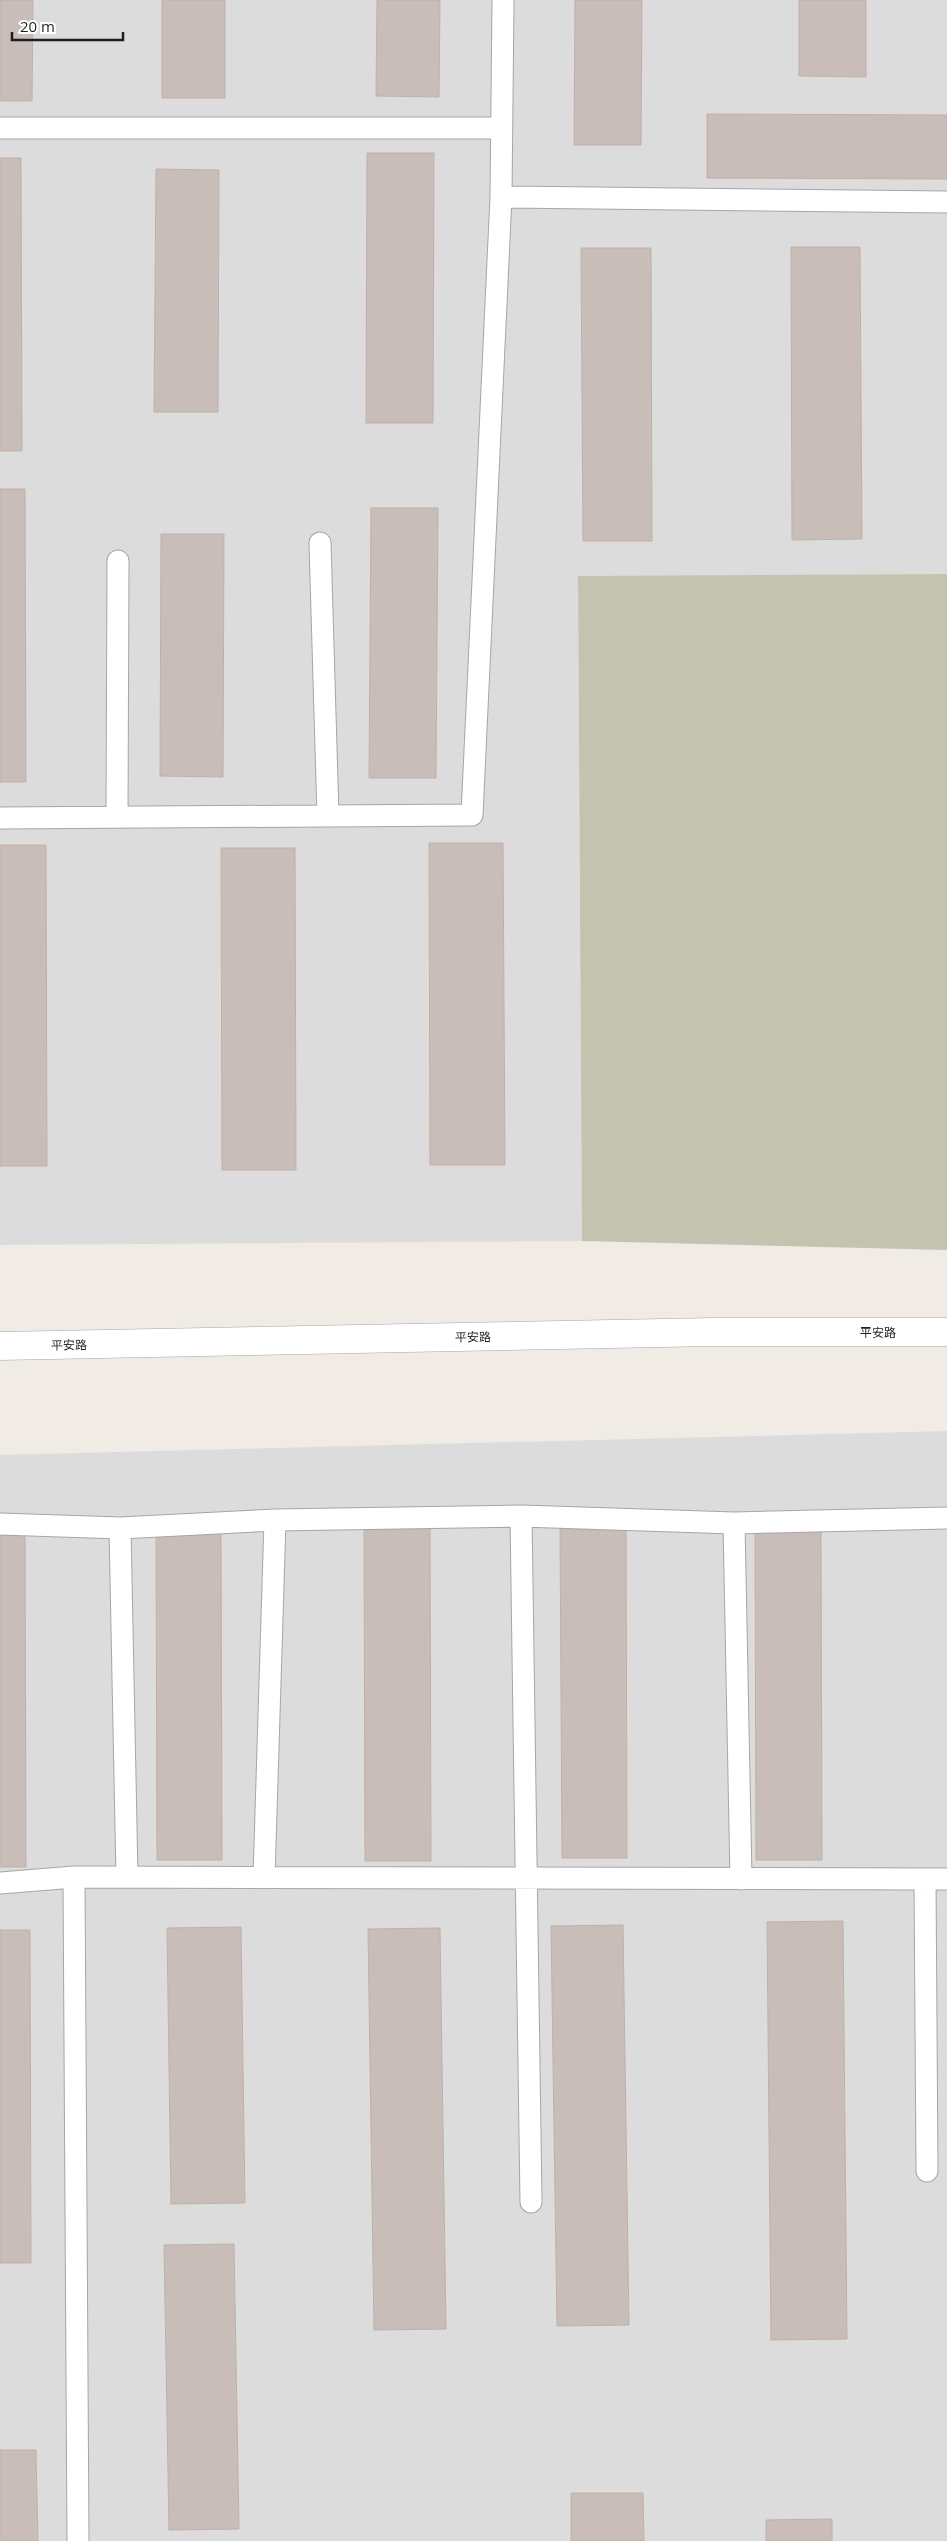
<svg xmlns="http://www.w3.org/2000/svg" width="947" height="2541" font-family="'Open Sans','Noto Sans SC',sans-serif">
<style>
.residential{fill:#dddcdc}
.construction{fill:#c4c3b0}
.building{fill:#c8bdb8;stroke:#c2b0a7}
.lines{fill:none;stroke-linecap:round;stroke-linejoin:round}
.service-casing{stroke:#a6a6a6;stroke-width:23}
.minor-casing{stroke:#a6a6a6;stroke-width:29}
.service{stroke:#fff;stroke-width:21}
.minor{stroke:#fff;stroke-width:28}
.labels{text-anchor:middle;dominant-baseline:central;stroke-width:4;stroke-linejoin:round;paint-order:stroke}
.street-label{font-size:12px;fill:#1f1f1f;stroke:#fff}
</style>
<rect width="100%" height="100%" fill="#f0ebe5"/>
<path class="residential" d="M0 0H947V574L578 577 582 1241 0 1245Z
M947 1431V2541H0V1455Z"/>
<path class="construction" d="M947 574V1250L582 1241 578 576Z"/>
<path class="building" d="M0 0H33L32 101H0Z
M162 0H225V98H162Z
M377 0H440L439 97 376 96Z
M575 0H642L641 145H574Z
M799 0H866V77L799 76Z
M707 114 947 115V179L707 178Z
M367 153H434L433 423H366Z
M0 158H21L22 451H0Z
M156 169 219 170 218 412H154Z
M791 247H860L862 539 792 540Z
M581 248H651L652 541H583Z
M0 489H25L26 782H0Z
M371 508H438L436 778H369Z
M161 534H224L223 777 160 776Z
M429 843H503L505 1165H430Z
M0 845H46L47 1166H0Z
M221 848H295L296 1170H222Z
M626 1524 627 1858H562L560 1525Z
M156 1527H221L222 1860H157Z
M755 1527H821L822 1860H756Z
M364 1528H430L431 1861H365Z
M0 1532H25L26 1867H0Z
M843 1921 847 2339 771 2340 767 1922Z
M623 1925 629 2325 557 2326 551 1926Z
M241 1927 245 2203 171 2204 167 1928Z
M440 1928 446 2329 374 2330 368 1929Z
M0 1930H30L31 2263H0Z
M234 2244 239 2529 169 2530 164 2245Z
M0 2450H36L38 2541H0Z
M571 2493H643L644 2541H571Z
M832 2519V2541H766V2520Z"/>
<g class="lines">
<g class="service-casing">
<path id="service" d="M503 0 501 197 947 202
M0 128H501
M320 543 328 816
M117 817 118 561
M0 818 472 815 501 197
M521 1516 531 2202
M734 1523 741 1879
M0 1524 120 1528 275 1520 521 1516 734 1523 947 1518
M120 1528 127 1877
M74 1877 78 2541
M264 1878 275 1520
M925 1879 927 2171
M0 1883 74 1877 947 1879"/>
</g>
<g class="minor-casing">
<path id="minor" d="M0 1346 713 1332H947"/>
</g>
<use href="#service" class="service"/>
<use href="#minor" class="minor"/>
</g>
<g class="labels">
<g class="street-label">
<text x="878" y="1332">平安路</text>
<text transform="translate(473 1337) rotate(-1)">平安路</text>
<text transform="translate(69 1345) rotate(-1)">平安路</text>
</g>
</g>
<path d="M12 32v8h111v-8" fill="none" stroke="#1f1f1f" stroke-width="2.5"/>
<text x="20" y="32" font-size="15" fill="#1f1f1f" stroke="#ffffff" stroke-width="4" paint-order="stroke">20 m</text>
</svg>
